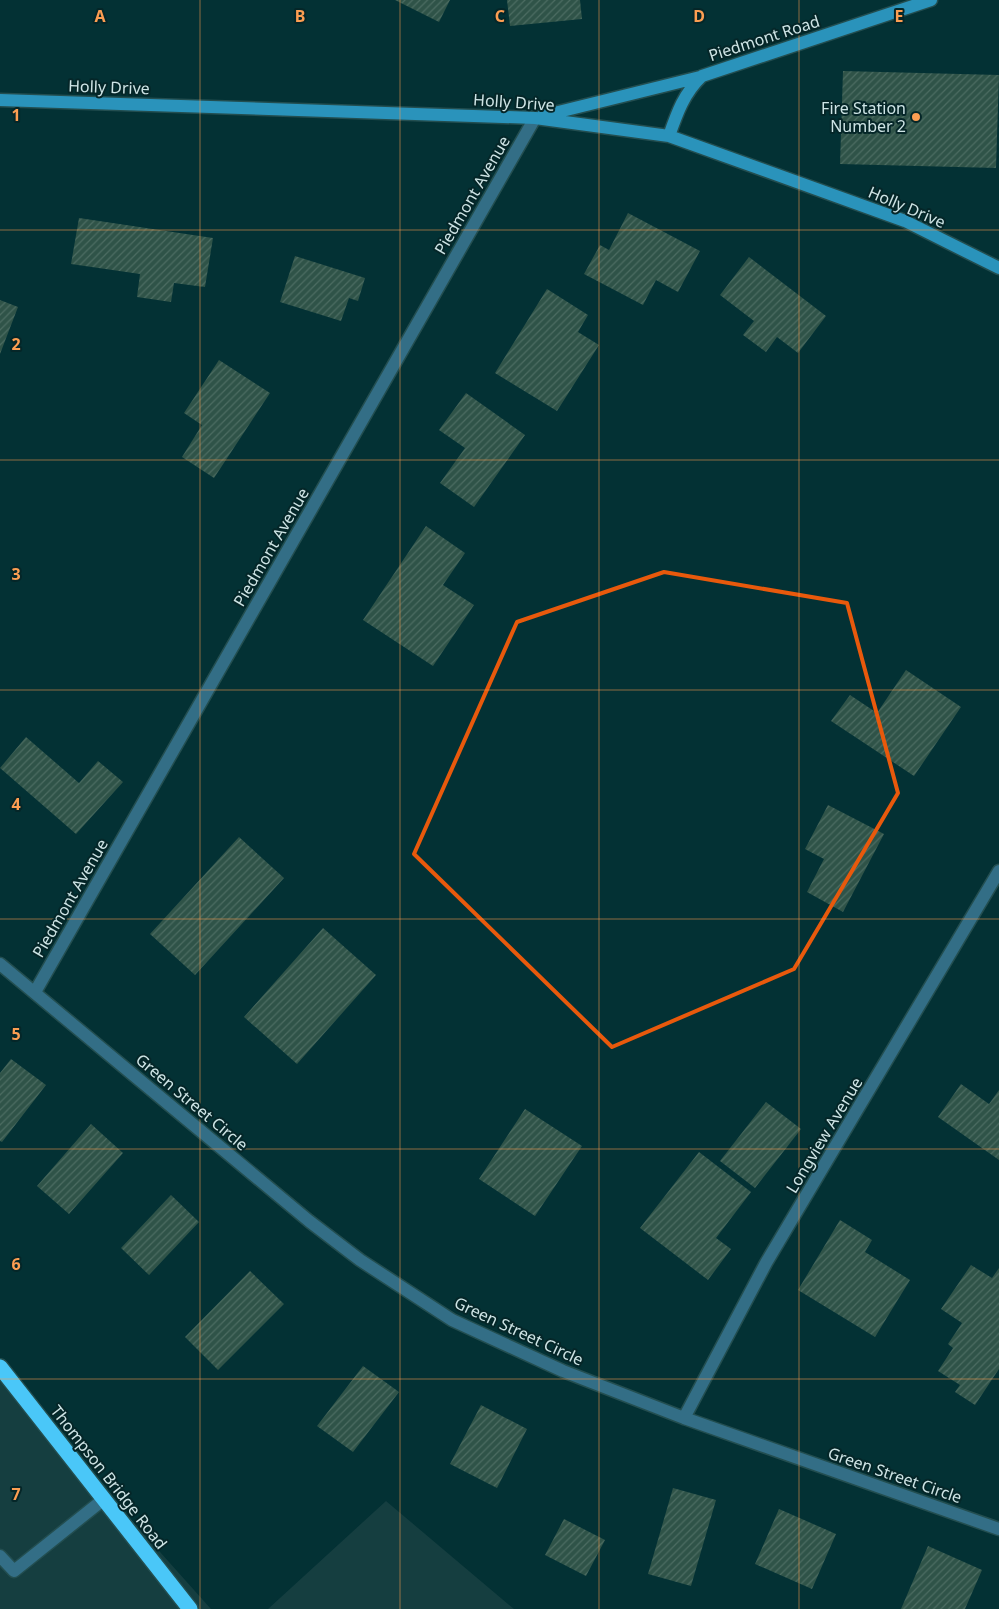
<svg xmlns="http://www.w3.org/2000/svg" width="999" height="1609" font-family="'Noto Sans',sans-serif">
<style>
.built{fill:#153e40}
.building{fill:url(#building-hatch)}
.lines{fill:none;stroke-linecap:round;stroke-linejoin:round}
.lane-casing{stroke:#234e50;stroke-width:15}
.street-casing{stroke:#234e50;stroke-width:15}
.secondary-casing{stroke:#234e50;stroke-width:15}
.highway-casing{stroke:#234e50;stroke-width:18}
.lane{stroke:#336e86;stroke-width:12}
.street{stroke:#336e86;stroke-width:12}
.secondary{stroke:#2a93bb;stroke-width:12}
.highway{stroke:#4ac7f8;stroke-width:15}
.marked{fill:none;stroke:#e8590c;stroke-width:4;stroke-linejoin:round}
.grid{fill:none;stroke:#fc9e52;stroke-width:1;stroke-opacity:0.55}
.poi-dot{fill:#fc9e52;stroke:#052628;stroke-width:2}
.labels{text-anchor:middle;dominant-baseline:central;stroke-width:4;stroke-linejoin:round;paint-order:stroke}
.street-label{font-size:16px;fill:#cee4e5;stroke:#052628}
.poi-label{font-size:16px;fill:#cee4e5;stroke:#052628;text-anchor:end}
.grid-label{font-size:16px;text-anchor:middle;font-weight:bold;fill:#fc9e52;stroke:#052628;stroke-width:4;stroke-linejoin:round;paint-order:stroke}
</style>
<defs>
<pattern id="building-hatch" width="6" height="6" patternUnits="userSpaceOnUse" patternTransform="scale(1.25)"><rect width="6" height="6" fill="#2f5348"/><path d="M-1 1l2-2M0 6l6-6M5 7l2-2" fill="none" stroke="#4c6c62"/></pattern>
</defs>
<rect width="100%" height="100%" fill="#033134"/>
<path class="built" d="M0 1373 211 1609H0Z
M386 1501 514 1609H268Z"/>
<path class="building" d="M395 0H450L439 22Z
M507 0H580L582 19 510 26Z
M843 71 999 75 996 168 840 164Z
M628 213 700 251 678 292 656 280 643 305 584 274 600 245 609 250Z
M79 218 213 238 205 287 174 283 171 302 137 297 140 274 71 264Z
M295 256 365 278 358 301 349 298 341 321 280 302Z
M749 257 826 316 798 353 777 337 766 352 743 335 754 321 720 295Z
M547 289 588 315 578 332 599 345 557 411 495 373Z
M0 300 18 307 0 354Z
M219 360 270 393 214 478 182 457 202 425 184 413Z
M466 393 525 435 474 507 440 483 465 448 439 430Z
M426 526 465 553 443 585 474 605 433 666 363 620Z
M906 670 961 707 914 776 831 721 850 695 877 713Z
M26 737 79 783 98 761 123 782 76 834 0 768Z
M828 805 884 834 843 912 807 892 824 859 805 849Z
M239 837 284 878 195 975 150 934Z
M323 928 376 975 297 1064 244 1017Z
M11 1059 46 1085 2 1142 0 1141V1073Z
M961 1084 989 1104 999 1090V1160L938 1117Z
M766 1102 801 1129 755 1188 720 1161Z
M525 1109 582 1146 535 1216 479 1179Z
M91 1124 123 1153 69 1214 37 1186Z
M699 1152 751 1192 716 1238 731 1249 708 1280 640 1228Z
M171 1195 199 1222 149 1275 121 1248Z
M840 1220 872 1240 865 1252 910 1280 875 1337 798 1290Z
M971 1265 992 1278 999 1268V1369L975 1405 955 1392 960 1385 938 1371 953 1348 948 1344 962 1323 941 1309Z
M250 1271 284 1304 218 1370 185 1337Z
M363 1366 399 1392 353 1452 317 1426Z
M481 1405 527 1429 497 1488 450 1464Z
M673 1488 716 1500 691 1586 648 1574Z
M779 1509 836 1534 812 1589 755 1564Z
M564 1519 605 1540 586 1576 545 1555Z
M928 1546 982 1570 965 1609H901Z"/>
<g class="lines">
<g class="lane-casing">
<path id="lane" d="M0 1556 14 1571 104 1499"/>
</g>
<g class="street-casing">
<path id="street" d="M0 964 309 1221 360 1260 452 1320 563 1371 684 1418 999 1529
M35 992 535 118
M684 1418 766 1263 999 871"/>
</g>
<g class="secondary-casing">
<path id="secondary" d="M0 100 535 118 669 136 905 221 999 268
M542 116 700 77
M669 136C677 113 684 93 702 76L931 0"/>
</g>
<g class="highway-casing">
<path id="highway" d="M0 1367 190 1609"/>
</g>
<use href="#lane" class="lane"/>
<use href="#street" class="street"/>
<use href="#secondary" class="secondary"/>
<use href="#highway" class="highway"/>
</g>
<path class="marked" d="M664 572 847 603 898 793 794 969 612 1047 414 854 517 622Z"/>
<path class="grid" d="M200 0V1609M400 0V1609M599 0V1609M799 0V1609M0 230H999M0 460H999M0 690H999M0 919H999M0 1149H999M0 1379H999"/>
<circle class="poi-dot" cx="916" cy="117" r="5"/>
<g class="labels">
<g class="street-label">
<text transform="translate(764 38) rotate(-18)">Piedmont Road</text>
<text transform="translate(109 87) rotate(2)">Holly Drive</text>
<text transform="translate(514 102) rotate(4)">Holly Drive</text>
<text transform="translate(472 195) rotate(-60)">Piedmont Avenue</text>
<text transform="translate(907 207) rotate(23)">Holly Drive</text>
<text transform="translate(271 547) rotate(-60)">Piedmont Avenue</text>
<text transform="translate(70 898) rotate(-60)">Piedmont Avenue</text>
<text transform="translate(192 1102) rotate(40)">Green Street Circle</text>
<text transform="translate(824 1135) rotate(-59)">Longview Avenue</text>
<text transform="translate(519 1331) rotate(25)">Green Street Circle</text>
<text transform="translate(895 1475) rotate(19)">Green Street Circle</text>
<text transform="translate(109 1477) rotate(52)">Thompson Bridge Road</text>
</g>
<g class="poi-label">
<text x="906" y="108">Fire Station<tspan x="906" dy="18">Number 2</tspan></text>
</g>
</g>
<g class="grid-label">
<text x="100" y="22">A</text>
<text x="300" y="22">B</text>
<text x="500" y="22">C</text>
<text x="699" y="22">D</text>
<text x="899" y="22">E</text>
<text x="16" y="121">1</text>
<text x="16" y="350">2</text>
<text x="16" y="580">3</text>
<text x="16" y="810">4</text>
<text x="16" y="1040">5</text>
<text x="16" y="1270">6</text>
<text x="16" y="1500">7</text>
</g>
</svg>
